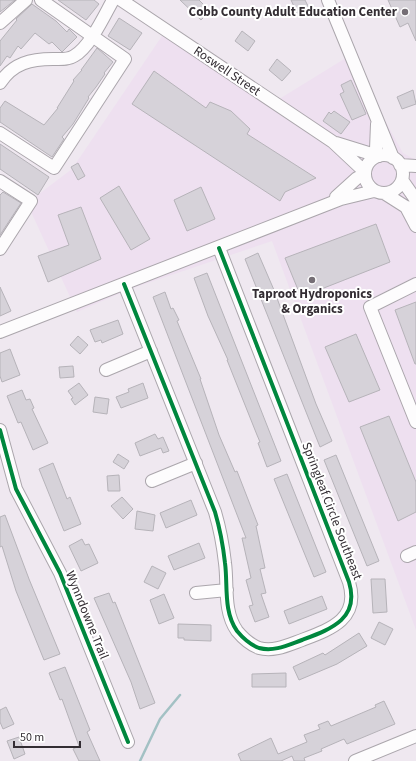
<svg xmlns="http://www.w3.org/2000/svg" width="416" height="761" font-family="'Source Sans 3',sans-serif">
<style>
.built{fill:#eee0f0}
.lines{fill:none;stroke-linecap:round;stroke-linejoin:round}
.stream{stroke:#a3c1c4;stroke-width:2.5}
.building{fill:#d6d2d9;stroke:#b6b3b9}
.minor-casing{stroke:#aba6ac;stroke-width:14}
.minor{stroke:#fdfcfd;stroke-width:12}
.cycleway-casing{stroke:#fff;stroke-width:6}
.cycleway{stroke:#00873e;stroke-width:4}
.poi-dot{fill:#756e75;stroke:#fff;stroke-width:1.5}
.labels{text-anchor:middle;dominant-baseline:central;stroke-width:4;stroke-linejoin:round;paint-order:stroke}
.poi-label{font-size:13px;font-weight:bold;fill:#332d33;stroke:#fff;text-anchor:end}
.street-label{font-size:13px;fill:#332d33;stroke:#fff}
</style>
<rect width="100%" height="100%" fill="#efe8f0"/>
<path class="built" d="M166 30 276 101 349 56 403 153 416 160V630L272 241 130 289 77 312 27 203 72 169Z"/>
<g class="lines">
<path class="stream" d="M140 761 160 719 180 695"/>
</g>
<path class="building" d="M0 0H15L0 12Z
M58 0H94L99 4 86 20Z
M180 0H199L210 11 201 20Z
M291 0H305L309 8 297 13Z
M388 0H416V41L408 23 400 27Z
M32 4 56 21 67 32 69 29 77 37 62 52 52 42 49 44 35 33 21 49 18 46 10 58 7 56 0 66V41L17 20 16 19Z
M119 18 142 33 130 50 108 36Z
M242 31 255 41 248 51 235 41Z
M97 48 113 62 104 73 105 74 96 87 88 97 89 98 73 124 62 137 64 139 52 157 0 122V108L5 101 44 125 58 108H57L74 81 73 80 82 70H81Z
M277 59 291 71 282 81 269 70Z
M154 71 206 108 210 102 231 111 250 129 247 134 316 178 285 192 280 201 132 104Z
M351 80 366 114 352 120 340 94 344 92 341 85Z
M413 90 416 104 402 109 397 97Z
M334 111 350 122 341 134 323 121 329 112 331 114Z
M0 144 49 177 38 195 0 169Z
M78 163 85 176 78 180 71 167Z
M119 186 150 239 131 250 100 198Z
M201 187 215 219 187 231 174 200Z
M3 192 21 203 0 235V195Z
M81 207 101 259 48 282 38 256 69 245 58 215Z
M376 224 390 262 301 297 285 258Z
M258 253 274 290 316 404 332 441 320 447 245 259Z
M207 273 281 461 267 467 258 443 260 442 257 435 227 360H228L208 316 194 278Z
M0 287 11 311 0 316Z
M165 292 171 309 173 308 179 320 177 321 201 379H200L219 435 235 472 237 471 258 525 256 526 265 568 260 569 266 593 261 594 269 617 255 622 249 606 253 605 246 580 251 578 242 538H246L153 297Z
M416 302V364H415L395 310Z
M118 320 123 334 102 343 101 340 95 342 90 330Z
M356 334 380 390 349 402 325 347Z
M78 336 88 345 80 354 70 345Z
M10 349 20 375 2 382 0 376V353Z
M73 366 74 377 60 378 59 367Z
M79 383 88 395 75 405 71 399 73 398 68 391Z
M143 383 148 398 121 408 116 397 129 392 128 389Z
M22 390 26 400 30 399 34 408 32 409 48 443 33 450 21 422 18 423 7 396Z
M95 397 109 399 107 414 93 412Z
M389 416 416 482V512L398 521 360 427Z
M155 434 158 439 163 437 169 451 163 453 161 448 140 456 135 443Z
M118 454 129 461 124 469 113 462Z
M336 455 379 561 367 566 324 460Z
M53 463 67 499 70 497 81 524 64 531 39 469Z
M287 474 326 572 314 577 274 479Z
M119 475 120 491H108L107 476Z
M122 497 133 509 123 519 111 506Z
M191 500 197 515 166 528 160 513Z
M137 511 155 515 153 531 135 529Z
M5 515 29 579 60 654 44 660 16 591 2 546 0 547V517Z
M82 539 85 545 89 544 98 563 81 571 69 546Z
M199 543 205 558 174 570 168 556Z
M152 566 166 573 158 589 144 582Z
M371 579H385L387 612 373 613Z
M109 593 113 603 115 602 155 703 140 709 131 682 94 598Z
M164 594 174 618 159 624 150 600Z
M322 596 327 609 289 624 284 611Z
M379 622 393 629 385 645 371 638Z
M178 624 211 625V641L184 640V638H178Z
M359 633 367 646 337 664 299 680 293 667 323 653 325 655Z
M65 667 90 730 87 732 100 761H79L73 749 79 746 62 699 60 700 49 673Z
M286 673V687H252V674Z
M384 701 395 724 347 744 344 739 321 749 322 751 304 758 305 761H294L292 756 281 761H241L238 754 271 738 278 754 307 742 304 735 320 729 318 725 328 721 331 726 376 707 375 705Z
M6 707 14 724 3 729 0 722V710Z
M19 737 25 754 14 759 7 741Z"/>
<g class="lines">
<g class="minor-casing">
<path id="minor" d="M121 0 333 142 365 172
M328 0 393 158
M0 23 26 0
M0 83C13 63 31 59 53 59 60 59 68 60 74 56 90 47 104 16 113 0
M377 124 376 149 379 156
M0 133 54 168 125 59 41 0
M336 143 378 156
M365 174a19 19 0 1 1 38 0a19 19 0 1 1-38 0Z
M400 165 416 166
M402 180 416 200
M0 181 31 201 0 249
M384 193 406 207 416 209
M336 197 357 178 365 174
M406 207 416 226
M124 284 215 512C220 529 223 545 225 563 228 585 223 611 237 631 242 637 251 645 259 648 274 652 288 645 302 640 331 629 360 619 349 582L219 248
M416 284 370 307 416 422
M0 332 341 199 374 191
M106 370 151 351
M0 430 16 489 60 573 128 742
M152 481 196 463
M407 556 416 552
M196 593 227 590
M355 761 416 736"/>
</g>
<use href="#minor" class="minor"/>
<g class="cycleway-casing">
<path id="cycleway" d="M124 284 215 512C220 529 223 545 225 563 228 585 223 611 237 631 242 637 251 645 259 648 274 652 288 645 302 640 331 629 360 619 349 582L219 248
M0 430 16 489 60 573 128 742"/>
</g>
<use href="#cycleway" class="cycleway"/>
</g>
<g class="poi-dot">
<circle cx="405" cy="12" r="4"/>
<circle cx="312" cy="280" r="4"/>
</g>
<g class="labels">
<g class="poi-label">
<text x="397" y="12">Cobb County Adult Education Center</text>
<text x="312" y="294" text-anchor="middle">Taproot Hydroponics<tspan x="312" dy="15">&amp; Organics</tspan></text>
</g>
<g class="street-label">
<text transform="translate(227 71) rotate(34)">Roswell Street</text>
<text transform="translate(332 511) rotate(69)">Springleaf Circle Southeast</text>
<text transform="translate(87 615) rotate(68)">Wynndowne Trail</text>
</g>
</g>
<path d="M14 741v6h66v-6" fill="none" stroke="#332d33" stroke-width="2"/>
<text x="20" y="741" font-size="12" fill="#332d33" stroke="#ffffff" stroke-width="3" paint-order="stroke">50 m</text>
</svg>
